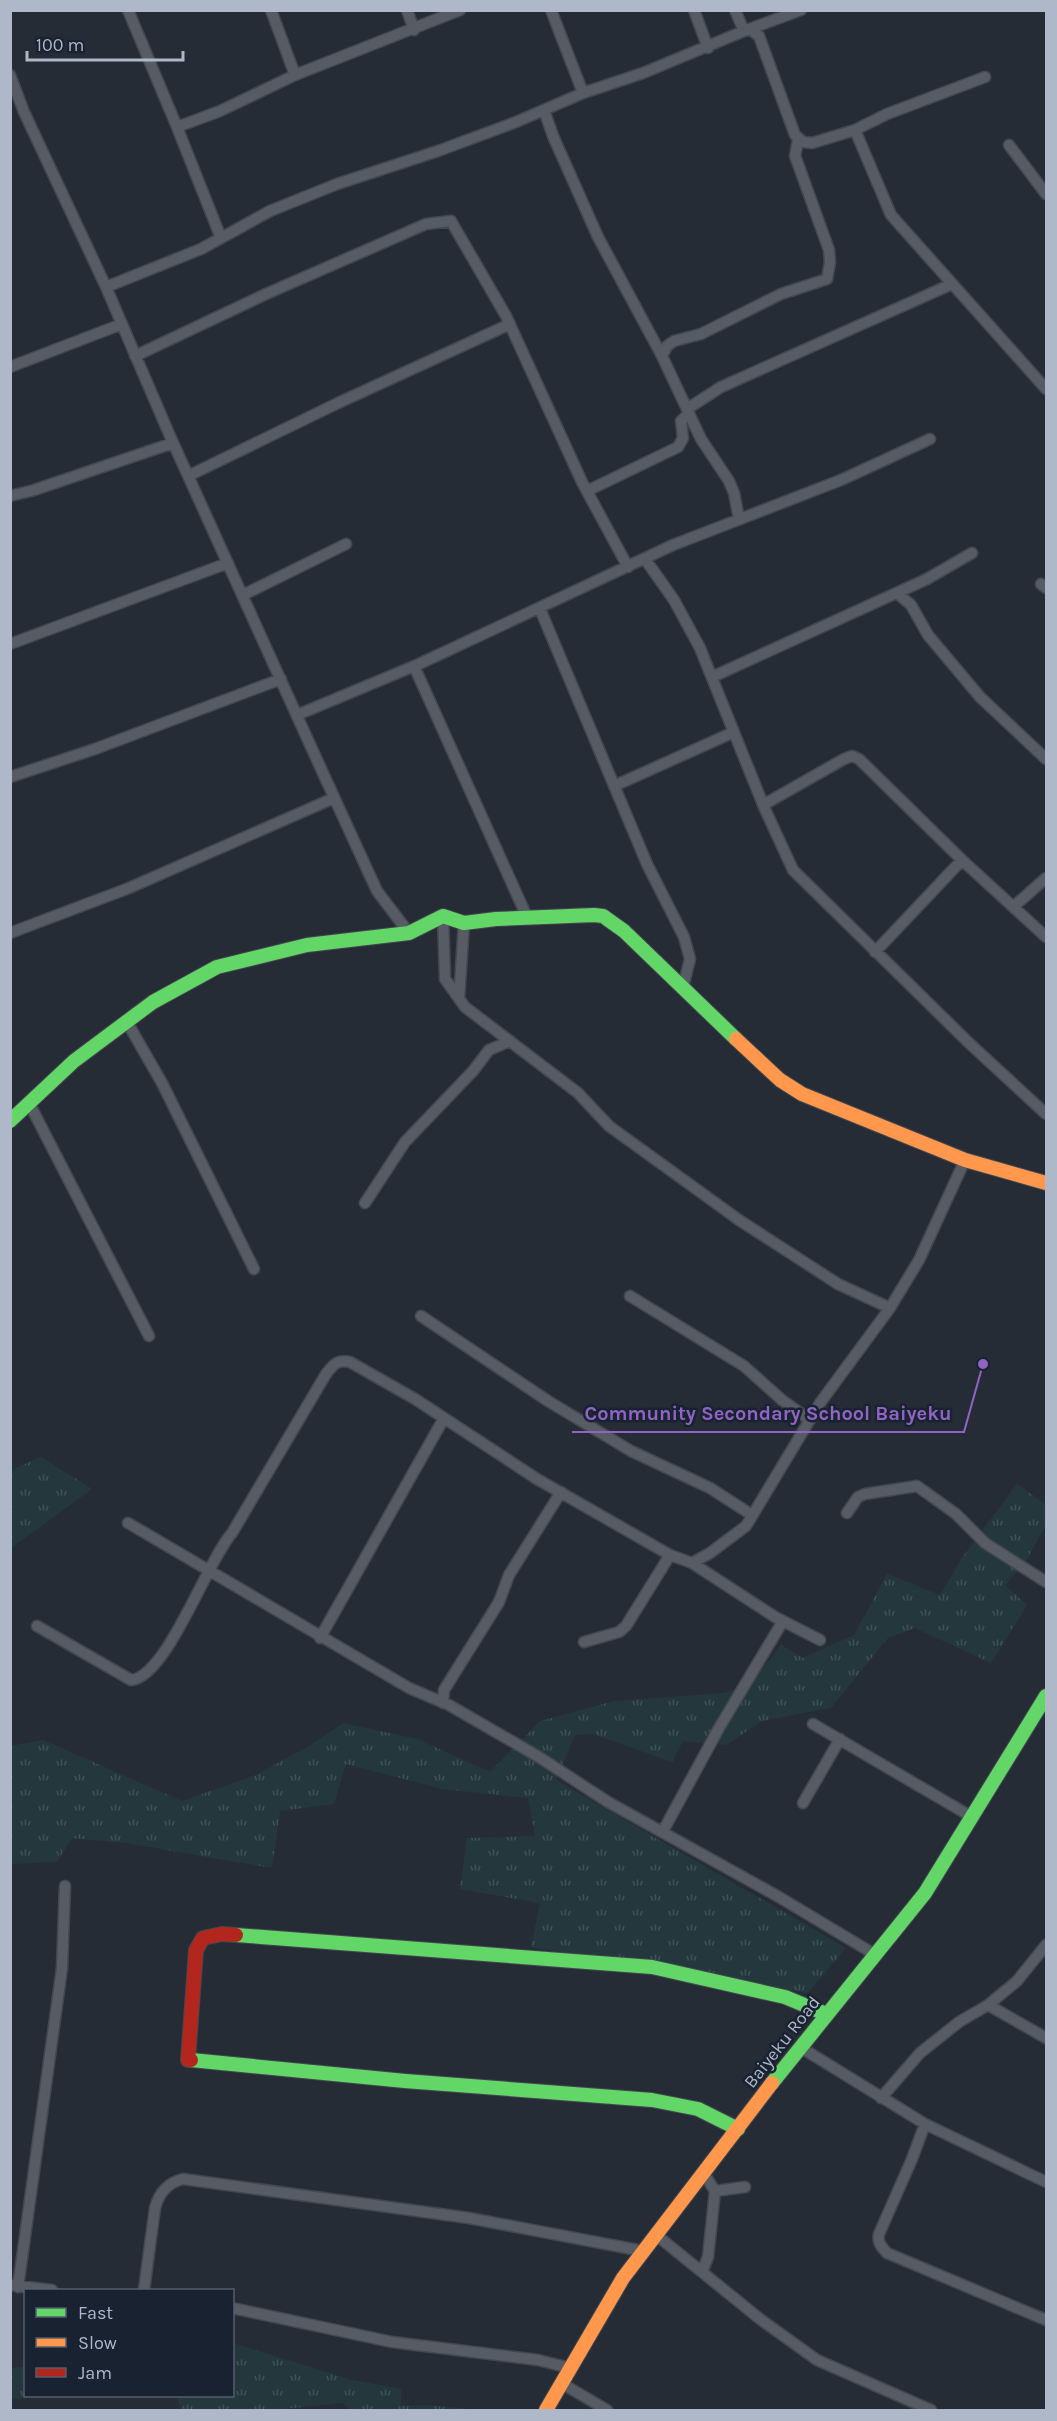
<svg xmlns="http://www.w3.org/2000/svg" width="1057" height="2421" font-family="Karla,sans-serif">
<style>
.grass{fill:url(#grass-tufts)}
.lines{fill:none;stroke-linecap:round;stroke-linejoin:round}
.street-casing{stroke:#43474f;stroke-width:13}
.fast-casing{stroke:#43474f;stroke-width:16}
.slow-casing{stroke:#43474f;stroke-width:16}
.jam-casing{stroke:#43474f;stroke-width:16}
.street{stroke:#565b64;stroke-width:10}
.fast{stroke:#63d668;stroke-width:14}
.slow{stroke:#ff974d;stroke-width:14}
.jam{stroke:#b3261e;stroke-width:14}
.labels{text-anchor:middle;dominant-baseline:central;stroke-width:5;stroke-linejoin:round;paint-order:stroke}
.street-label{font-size:18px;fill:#afb8c8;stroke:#192231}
.leader{fill:none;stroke:#9064c3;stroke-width:2}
.callout-dot{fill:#9064c3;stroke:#192231;stroke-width:2}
.callout-label{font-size:20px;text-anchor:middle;font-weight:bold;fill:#9064c3;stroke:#192231;stroke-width:5;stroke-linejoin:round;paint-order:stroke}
</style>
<defs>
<pattern id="grass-tufts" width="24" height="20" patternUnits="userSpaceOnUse" patternTransform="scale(1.5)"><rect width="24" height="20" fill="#23373c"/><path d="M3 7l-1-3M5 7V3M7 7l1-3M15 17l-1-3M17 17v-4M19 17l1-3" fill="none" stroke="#405257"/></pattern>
</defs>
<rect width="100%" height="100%" fill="#262c36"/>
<path class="grass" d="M41 1457 92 1489 11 1548V1470Z
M1017 1484 1046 1505V1525L1027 1559 1005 1585 1027 1605 991 1663 915 1628 888 1638 831 1708 762 1721 726 1745 683 1741 672 1762 593 1734 575 1735 556 1780 846 1948 808 1993 531 1947 540 1903 460 1889 467 1838 535 1836 528 1798 442 1789 346 1764 334 1804 280 1811 272 1868 126 1843 72 1838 57 1862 11 1864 10 1746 43 1740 182 1801 256 1775 309 1746 343 1723 417 1739 490 1772 540 1721 614 1701 723 1693 749 1686 781 1645 803 1658 854 1635 887 1574 940 1595 962 1558Z
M233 2334V2343L352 2380 401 2389V2406L425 2405 481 2410H351L343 2403 273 2410H180L178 2396H232Z
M25 2366 26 2396H41L11 2399V2368Z"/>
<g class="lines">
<g class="street-casing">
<path id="street" d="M128 10 177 127 221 238
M271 10 295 75
M407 10 414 30
M551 10 583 93
M694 10 708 48
M735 10 744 31
M750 29 759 36 795 135 803 142 812 143 855 130 887 114 985 77
M10 75 24 112 106 287 170 436 317 760 377 891 409 933
M544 110 553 136 598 237 662 356 701 439 729 481 734 493 739 519
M177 127 220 111 295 75 460 10
M855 130 891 215 1046 389
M1009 145 1046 194
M106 287 201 249 270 211 337 184 438 151 516 122 583 93 643 73 744 31 801 10
M135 356 266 294 426 224 451 221 506 316 582 482 628 567
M662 356 667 346 674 341 701 334 781 294 827 279 830 262 829 250 798 164 795 156 798 140
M10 367 122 324
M687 409 721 387 952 284
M188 476 338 403 510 324
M587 491 678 447 683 438 681 421 689 413
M10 496 34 490 173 443
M645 559 674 600 700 648 764 807 793 870 968 1042 1046 1114
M1041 584 1046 588
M897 593 911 605 928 635 980 697 1046 759
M243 595 346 544
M540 609 647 864 684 937 690 959 683 987
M10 644 228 563
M414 666 527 917
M712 677 927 579 972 553
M297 715 419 664 673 545 841 480 930 439
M10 777 95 749 281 679
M614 786 734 732
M763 805 844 759 852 756 859 759 962 860 1046 937
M1013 907 1046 878
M443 916 445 979 465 1007 578 1093 609 1126 739 1220 838 1284 890 1308
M10 933 129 888 334 798
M875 952 962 860
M459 999 464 923
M127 1022 162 1083 254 1269
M29 1103 149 1336
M365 1203 405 1142 473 1071 489 1050 510 1041
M630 1296 744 1366 782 1400 810 1420
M421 1316 548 1401 631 1451 710 1488 752 1515
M847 1513 858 1497 865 1494 917 1486 956 1514 985 1543 1046 1582
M128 1523 409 1688 449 1705 539 1757 608 1802 779 1897 874 1954
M692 1563 710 1553 746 1526 820 1403 890 1308 919 1260 965 1160
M37 1626 131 1680C167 1677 207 1561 232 1533L326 1374C333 1365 337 1359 350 1362L415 1399 537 1479 670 1555 692 1563 775 1617 820 1640
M320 1638 444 1418
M584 1642 619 1632 626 1626 670 1555
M443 1703 444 1690 499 1602 509 1575 561 1492
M813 1724 972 1817
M803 1803 840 1739
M663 1831 719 1728 783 1621
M988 2005 1046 2038
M800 2047 925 2124 1046 2182
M881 2098 920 2053 959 2022 988 2005 1017 1981 1046 1945
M925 2124 912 2159 879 2234C877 2243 882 2247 887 2253L1046 2320
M715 2191 745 2187
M655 2234 760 2319 817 2360 931 2410
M702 2272 708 2257 715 2191 703 2172
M10 2285 52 2290
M18 2287 62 1968 65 1886
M144 2290 155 2208C159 2193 167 2183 183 2179L469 2218 643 2251
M232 2308 392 2342 538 2360 570 2368
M561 2383 607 2410"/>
</g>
<g class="fast-casing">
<path id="fast" d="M10 1121 74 1061 153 1002 217 967 307 945 409 933 443 916 464 923 496 919 594 915 603 916 624 931 736 1039
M236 1935 652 1967 785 1997 826 2014
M191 2060 405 2081 652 2100 698 2109 738 2129
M772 2083 925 1893 1046 1696"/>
</g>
<g class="slow-casing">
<path id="slow" d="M736 1039 780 1080 802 1094 965 1160 1046 1183
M546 2410 623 2278 772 2083"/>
</g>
<g class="jam-casing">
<path id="jam" d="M191 2060H188L196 1950 203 1938 222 1934 236 1935"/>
</g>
<use href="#street" class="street"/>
<use href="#fast" class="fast"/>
<use href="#slow" class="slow"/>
<use href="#jam" class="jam"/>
</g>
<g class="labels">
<g class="street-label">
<text transform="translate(782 2042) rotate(-52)">Baiyeku Road</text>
</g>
</g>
<path class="leader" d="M983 1364L964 1432H572"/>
<circle class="callout-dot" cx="983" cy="1364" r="6"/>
<g class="callout-label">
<text x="768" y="1420">Community Secondary School Baiyeku</text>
</g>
<rect width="1057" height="2421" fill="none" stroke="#afb8c8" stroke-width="24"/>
<rect x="24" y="2289" width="210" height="108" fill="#192231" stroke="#555e6d" stroke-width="1.5"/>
<rect x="36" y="2308" width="30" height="9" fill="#63d668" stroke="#555e6d" stroke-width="1.5"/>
<text x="78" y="2319" font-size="18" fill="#afb8c8">Fast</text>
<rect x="36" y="2338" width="30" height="9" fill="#ff974d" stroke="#555e6d" stroke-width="1.5"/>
<text x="78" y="2349" font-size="18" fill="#afb8c8">Slow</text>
<rect x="36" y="2368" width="30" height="9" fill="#b3261e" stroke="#555e6d" stroke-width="1.5"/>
<text x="78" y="2379" font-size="18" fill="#afb8c8">Jam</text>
<path d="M27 51v9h156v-9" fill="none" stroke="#afb8c8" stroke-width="3"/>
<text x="36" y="51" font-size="18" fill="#afb8c8" stroke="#192231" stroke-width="4.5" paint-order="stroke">100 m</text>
</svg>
